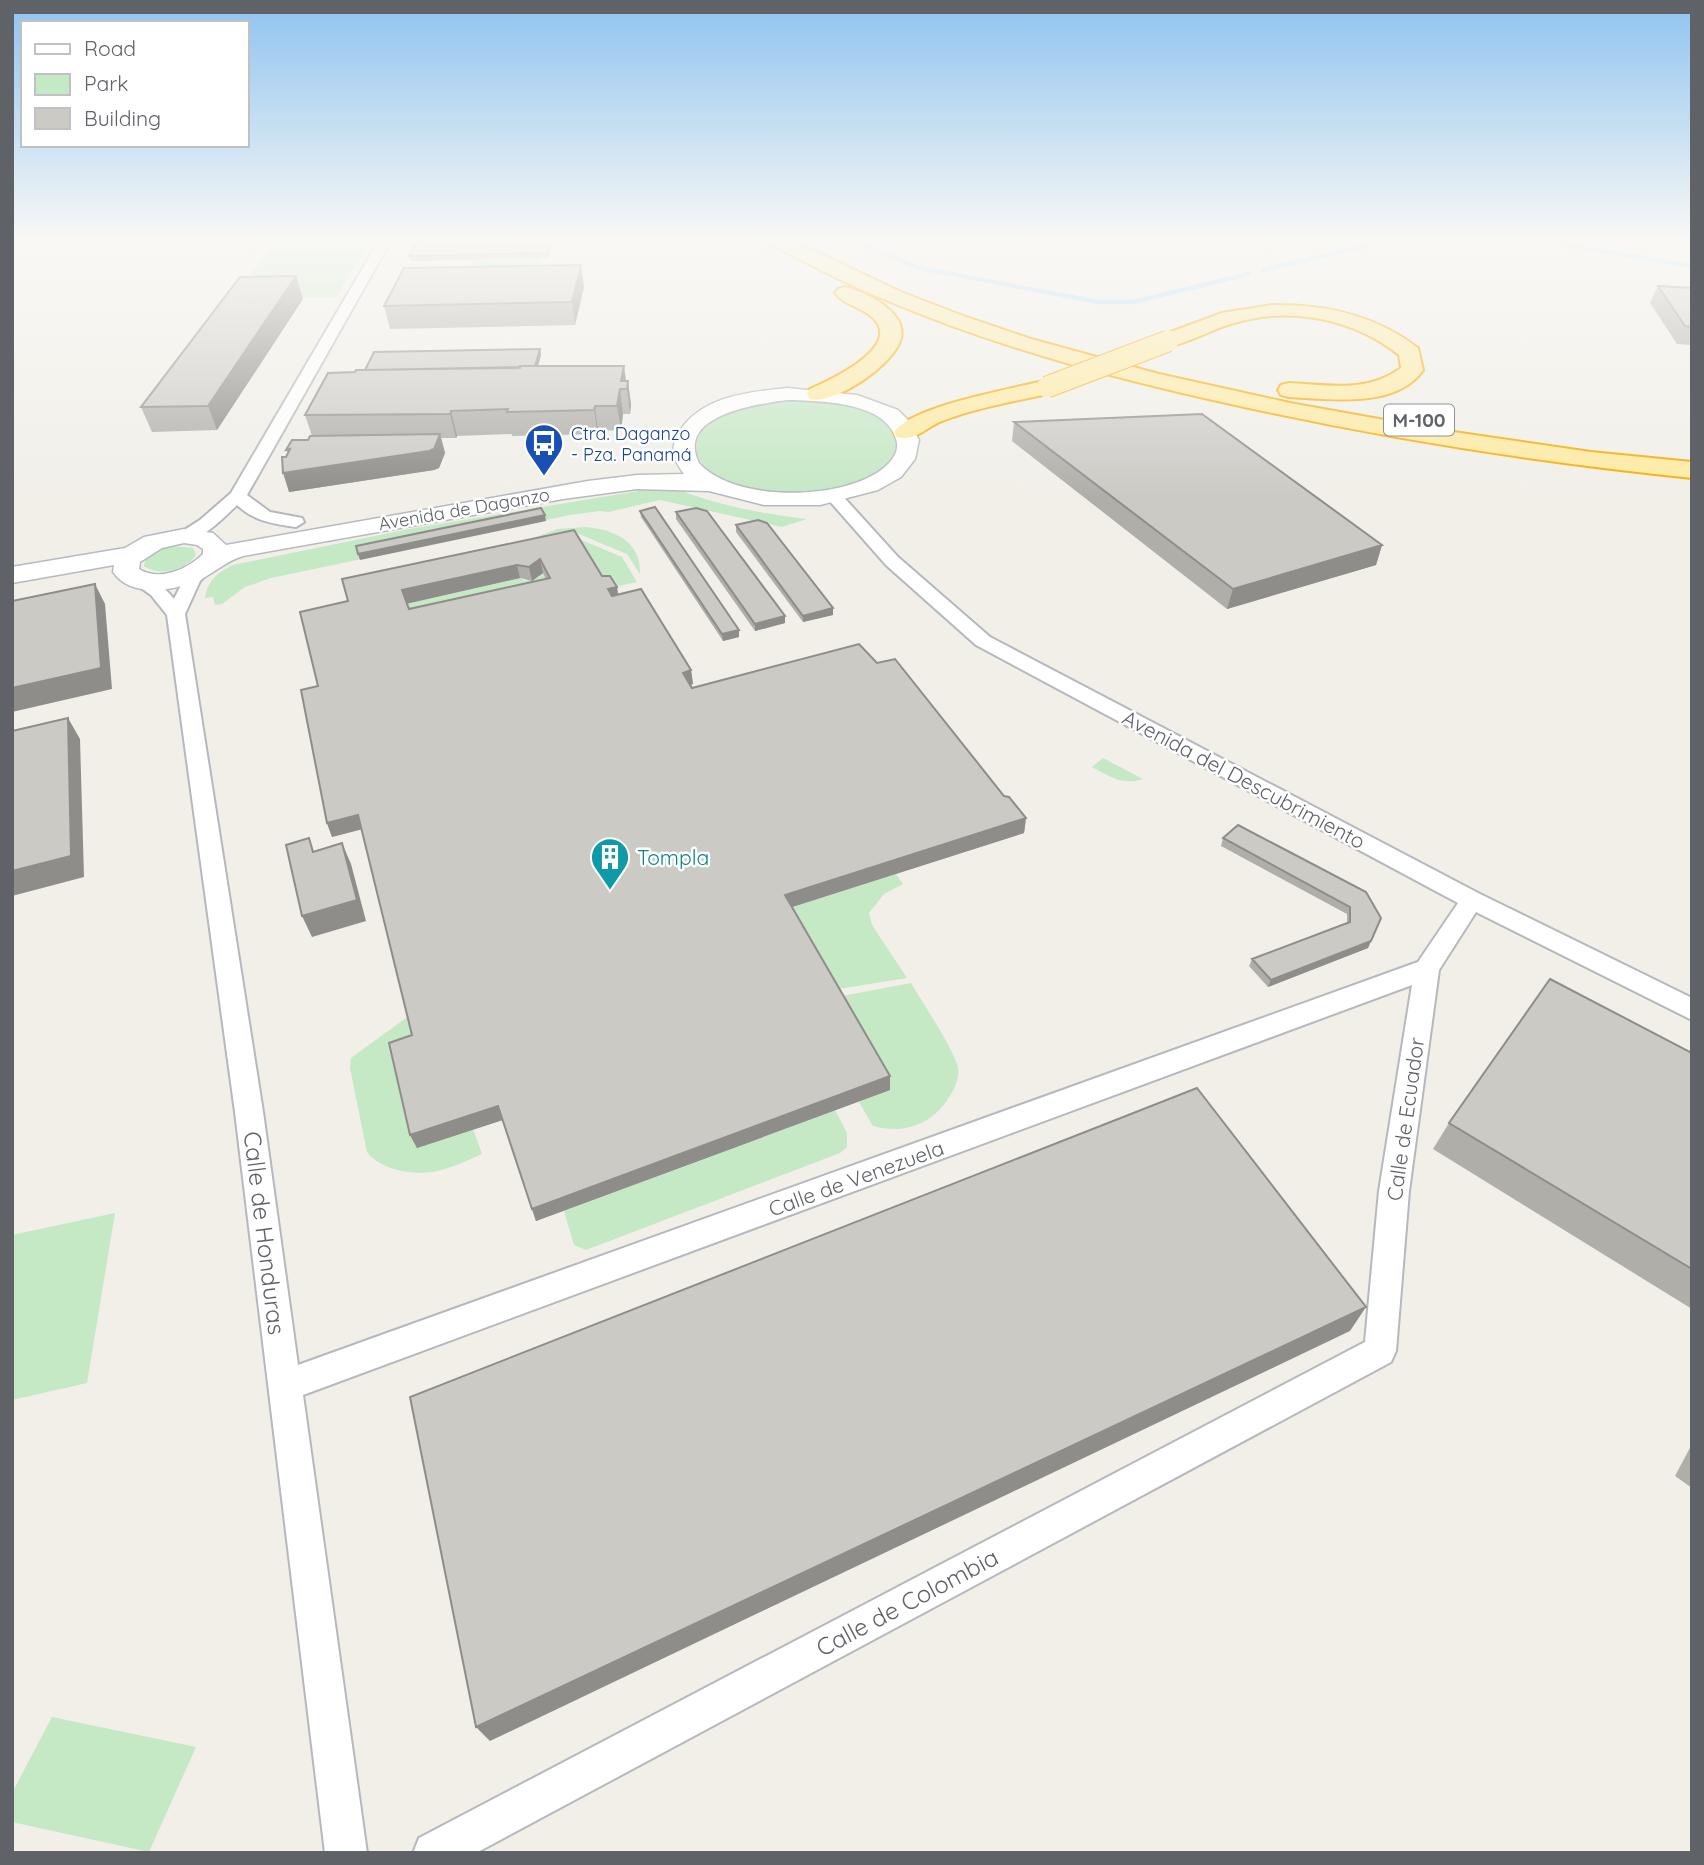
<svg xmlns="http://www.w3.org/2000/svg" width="1704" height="1865" font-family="Quicksand,sans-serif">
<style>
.green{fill:#c5e8c5}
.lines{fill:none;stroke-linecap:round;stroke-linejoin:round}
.stream{stroke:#aadaff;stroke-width:4.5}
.minor-casing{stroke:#b5b8bc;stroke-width:4}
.secondary-casing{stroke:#b6babf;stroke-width:3}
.trunk-casing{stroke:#f9ab00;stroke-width:4}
.minor{fill:#fff;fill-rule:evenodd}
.secondary{fill:#fff;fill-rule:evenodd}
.trunk{fill:#feeaa1;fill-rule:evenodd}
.trunk-bridge-casing{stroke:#f9ab00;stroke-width:23;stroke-linecap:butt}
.trunk-bridge{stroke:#feeaa1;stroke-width:21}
.wall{fill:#afaea9;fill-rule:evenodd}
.shaded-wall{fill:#8f8d8a}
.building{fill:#cccac5;stroke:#8f8d8a;stroke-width:2;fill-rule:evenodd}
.labels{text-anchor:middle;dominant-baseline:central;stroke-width:5;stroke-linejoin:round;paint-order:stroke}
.far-transit-label{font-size:18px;fill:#164399;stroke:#fff;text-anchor:start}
.far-street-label{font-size:18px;fill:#5f6368;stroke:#fff}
.shield{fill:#fff;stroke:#8f9295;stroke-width:2}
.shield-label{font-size:19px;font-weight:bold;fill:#5f6368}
.street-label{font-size:21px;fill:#5f6368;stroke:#fff}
.culture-label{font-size:21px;fill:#0d838f;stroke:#fff;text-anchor:start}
.near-street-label{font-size:24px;fill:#5f6368;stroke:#fff}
</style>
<rect width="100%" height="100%" fill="#f1efe8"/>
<path class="green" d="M279 237H373L336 297 232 298Z
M543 259 538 275 467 277 473 260Z
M796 400C826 401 870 402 890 429 935 488 740 520 701 462 694 452 695 441 702 432 722 406 765 401 796 400Z
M669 486C715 505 758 513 807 519L782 527 660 500 608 512 600 511 570 515 271 578 245 587 222 604 215 605 213 597 205 598C208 580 217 573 233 565L409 529Z
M586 527C615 530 641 541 640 574L627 554 574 532 534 540 533 538 557 529Z
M572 536 622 557 637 582 604 589Z
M170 546 193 548 196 555C186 570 159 577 144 566L146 557Z
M540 573H543L553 591 413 623 406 604 520 578 525 581 539 577Z
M1103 758 1143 779C1123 786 1109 776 1092 767Z
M896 874 903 884 884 894 869 913 872 925 907 978 832 990 786 909Z
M911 983C926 1009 946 1036 957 1064 961 1075 956 1085 951 1094 934 1124 905 1135 873 1126L859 1102 889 1089 837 997Z
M410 1015 418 1049 417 1148 473 1129 482 1154C470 1159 458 1165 445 1169 421 1177 382 1172 367 1152L350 1068 351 1058Z
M835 1110 847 1133V1147L840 1153 586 1250 574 1245 564 1211Z
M115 1213 87 1383 12 1400V1235Z
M52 1717 196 1747 149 1852 12 1822V1793Z"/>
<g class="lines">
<path class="stream" d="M848 237 915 267 1098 302H1133L1248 274
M1515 237 1692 266
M1263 270 1405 237"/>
<g class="minor-casing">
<path id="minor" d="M381 237H393L247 495 270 512 302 518 304 522 296 527C274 524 254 521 237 505 223 518 199 545 178 540L175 536 200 520 231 493Z
M833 490 839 492 898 557 990 637 1480 894 1692 998V1020L1476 912 1439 970 1409 1191 1396 1351 1391 1362 476 1853H413L419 1838 1365 1342 1379 1191 1412 985 303 1395 367 1853H325L235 1112 167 615 151 595 130 580 133 576C149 572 164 587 174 599L186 575 199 563H211L214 567 200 581 185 614 263 1112 298 1365 1418 962 1458 903 976 645 886 565 827 498 825 495 827 492Z"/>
</g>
<g class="secondary-casing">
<path id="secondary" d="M787 388 857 395 898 410 909 421 919 440 915 459 901 477 878 490 820 505H764L709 491 637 489 563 499 243 556C227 561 219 569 205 577 180 590 132 600 113 572L114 565 12 583V567L125 548 144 537 184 529 213 533 226 545 588 481 637 475 684 474C673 459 669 448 680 431 702 396 750 392 787 388ZM787 400C819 401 885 401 896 439 900 450 893 460 885 467 845 501 735 503 699 463 675 415 758 404 787 400ZM184 543 197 545 203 549V554C188 569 159 582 139 569L140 562 162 548Z"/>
</g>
<g class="trunk-casing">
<path id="trunk" d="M762 237H785L901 292 966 317 1031 339 1159 374 1290 403 1440 430 1591 452 1692 462V478C1546 463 1401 441 1258 410 1132 383 1007 351 888 301 846 284 805 262 764 241Z
M845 287C866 292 907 312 901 338 895 364 835 405 810 399L807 394 810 389C830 380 905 346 872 317 861 307 844 305 835 293L838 289Z
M1272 305C1326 304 1375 315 1418 348L1423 370C1396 409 1330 399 1289 397L1281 395 1278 390 1281 385 1289 383C1329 385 1367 393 1401 368L1399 355C1354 319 1290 306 1234 323 1212 329 1191 342 1168 347L1160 346 1157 341 1160 336 1222 313Z
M1047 380 1055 382 1058 387 1055 392C1018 401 978 407 942 421 926 427 916 442 897 437L894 432C913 405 1013 389 1047 380Z"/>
</g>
<use href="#minor" class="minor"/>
<use href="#secondary" class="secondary"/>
<use href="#trunk" class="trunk"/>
<g class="trunk-bridge-casing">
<path id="trunk-bridge" d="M1047 387 1168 341"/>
</g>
<use href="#trunk-bridge" class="trunk-bridge"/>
</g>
<path class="wall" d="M454 237H553V240L548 258 411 261 409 256Z
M296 276 303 299 217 430 152 432 141 407Z
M1658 286 1692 288V345L1677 344 1650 303Z
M584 287 575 325 390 329 384 306Z
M540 349 541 355 538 366 628 381 631 405 630 414H623L621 430 598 431V434L512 436V434L457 436 456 438H441L445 453 439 468 434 470 289 492 286 457 288 453 286 450 308 440 312 436 305 415 355 372 365 370Z
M1014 422 1382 545 1376 565 1227 609 1012 441Z
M640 511 739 630V637L723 641 641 517Z
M676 512 785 616V623L755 631 676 519Z
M736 525 833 608V615L803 622 736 532Z
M574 530 602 576 617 587 618 595 691 670 693 684 690 685 692 688 1004 796 1026 818 1024 833 792 907 890 1076V1090L536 1221 502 1120 417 1148 410 1135 412 1035 361 829 332 837 327 823 318 686 348 601ZM543 573 546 579 409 609 407 603 520 578 532 581Z
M1223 838 1381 918 1368 948 1268 987 1249 966 1252 959 1347 923V914L1221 846Z
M1692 1053V1309L1433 1149 1449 1123Z
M1692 1444V1488L1675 1476Z"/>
<path class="shaded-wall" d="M552 237H553V240L548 258 547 253Z
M581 265 584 287 575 325 572 302Z
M296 276 303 299 217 430 208 406Z
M540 349 541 355 536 373 535 367Z
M624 366 627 388 628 381 631 405 630 414 627 389 621 381Z
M620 389 623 414 621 430 617 406Z
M595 406 598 431V434L594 410Z
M451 411 457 436 456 438 450 414Z
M440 434 445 453 439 468 434 470 289 492 283 473Z
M545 515 546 521 360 560 358 554Z
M1382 545 1376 565 1227 609 1233 589Z
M540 559 543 573 532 581 529 567Z
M517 565 520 578 406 604 402 590Z
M95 584 105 604 112 689 12 712V688Z
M617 587 619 601 610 603 608 589Z
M833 608V615L803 622V616Z
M785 616V623L755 631V624Z
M739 630V637L723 641 722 634Z
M691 670 693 684 684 687 683 673Z
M68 718 80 739 84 877 12 896V871Z
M358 815 363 829 332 837 327 823Z
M1026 818 1024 833 786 909 785 895Z
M342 843 351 864 366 921 312 937 302 916Z
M1371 941 1368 948 1268 987 1271 980Z
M890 1076V1090L536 1221 532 1209Z
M498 1106 503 1120 417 1148 410 1135Z
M1366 1307 1350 1331 490 1741 476 1727Z"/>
<path class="building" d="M454 237H552L547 253 409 256 419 238Z
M581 265 572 302 384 306 404 268Z
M296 276 208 406 141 407 240 277Z
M1658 286 1692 288V327L1685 326Z
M540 349 535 366H520V367L365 370 374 352Z
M520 366H624L621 381H628L627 389H620L617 406H595L594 410 507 412 508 409 451 411 450 414 305 415 328 373 355 372 356 370 520 368Z
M1202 414 1382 545 1233 589 1014 422Z
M440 434 434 449 429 451 283 473 282 457H286L290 449 286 450 292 440H308L310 436Z
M655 507 739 630 722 634 640 511Z
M541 508 545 515 358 554 356 546Z
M696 508 707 511 785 616 755 624 676 512Z
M758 520 767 523 833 608 803 616 736 525Z
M574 530 602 576H610L617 587 608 589 612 596 641 589 691 670 683 673 692 688 859 644 877 663 895 659 1004 796 1009 797 1026 818 785 895 890 1076 532 1209 498 1106 410 1135 389 1043 412 1035 358 815 327 823 301 690 318 686 300 612 348 601 342 579ZM540 559 550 578 409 609 402 590 517 565 529 567Z
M95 584 101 668 12 688V601Z
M68 718 71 856 12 871V731Z
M1238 825 1366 892 1381 918 1371 941 1271 980 1252 959 1350 922V907L1223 838Z
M309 838 313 852 342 843 357 900 302 916 286 845Z
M1550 979 1692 1053V1269L1449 1123Z
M1197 1088 1366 1307 476 1727 410 1397Z"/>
<linearGradient id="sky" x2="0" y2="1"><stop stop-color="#8fc3f1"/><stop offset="0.48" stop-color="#f9f8f5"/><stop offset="1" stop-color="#f9f8f5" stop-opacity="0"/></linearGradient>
<rect width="1704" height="498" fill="url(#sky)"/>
<defs>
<g id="bus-pin" transform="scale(2.0125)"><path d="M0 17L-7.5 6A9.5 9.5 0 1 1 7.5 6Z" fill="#1a4fb4" stroke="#fff"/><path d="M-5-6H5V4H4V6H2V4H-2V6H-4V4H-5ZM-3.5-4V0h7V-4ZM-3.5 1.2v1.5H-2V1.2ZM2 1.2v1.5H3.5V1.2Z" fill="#fff"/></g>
<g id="building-pin" transform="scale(2.0125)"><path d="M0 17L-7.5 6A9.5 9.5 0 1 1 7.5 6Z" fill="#0f9aa8" stroke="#fff"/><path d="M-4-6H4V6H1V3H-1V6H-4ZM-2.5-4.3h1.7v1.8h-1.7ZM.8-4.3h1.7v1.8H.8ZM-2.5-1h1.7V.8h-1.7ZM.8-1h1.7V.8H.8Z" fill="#fff"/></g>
</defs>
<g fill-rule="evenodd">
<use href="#bus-pin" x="544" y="443"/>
<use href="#building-pin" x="610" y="857"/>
</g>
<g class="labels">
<g class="far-transit-label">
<text x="571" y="433">Ctra. Daganzo<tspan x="571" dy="21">- Pza. Panamá</tspan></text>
</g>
<g class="far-street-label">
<text transform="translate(464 509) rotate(-10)">Avenida de Daganzo</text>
</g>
<rect class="shield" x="1384" y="404.5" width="70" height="31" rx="5"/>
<g class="shield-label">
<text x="1419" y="420">M-100</text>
</g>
<g class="street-label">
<text transform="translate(1244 779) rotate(28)">Avenida del Descubrimiento</text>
<text transform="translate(1405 1119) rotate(-82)">Calle de Ecuador</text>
<text transform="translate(856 1178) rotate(-20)">Calle de Venezuela</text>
</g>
<g class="culture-label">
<text x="637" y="857">Tompla</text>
</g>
<g class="near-street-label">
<text transform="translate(265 1233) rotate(83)">Calle de Honduras</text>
<text transform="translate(907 1602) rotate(-28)">Calle de Colombia</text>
</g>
</g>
<rect width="1704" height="1865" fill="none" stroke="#5f6368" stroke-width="28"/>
<rect x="21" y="21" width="228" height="126" fill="#ffffff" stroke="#bfc1c3" stroke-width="2"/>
<rect x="35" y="44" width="35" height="10" fill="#ffffff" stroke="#bfc1c3" stroke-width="2"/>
<text x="84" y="56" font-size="21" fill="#5f6368">Road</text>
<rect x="35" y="74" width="35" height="21" fill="#c5e8c5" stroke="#bfc1c3" stroke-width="2"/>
<text x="84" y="91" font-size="21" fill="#5f6368">Park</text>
<rect x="35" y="108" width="35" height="21" fill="#cccac5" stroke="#bfc1c3" stroke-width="2"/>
<text x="84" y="126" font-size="21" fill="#5f6368">Building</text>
</svg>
